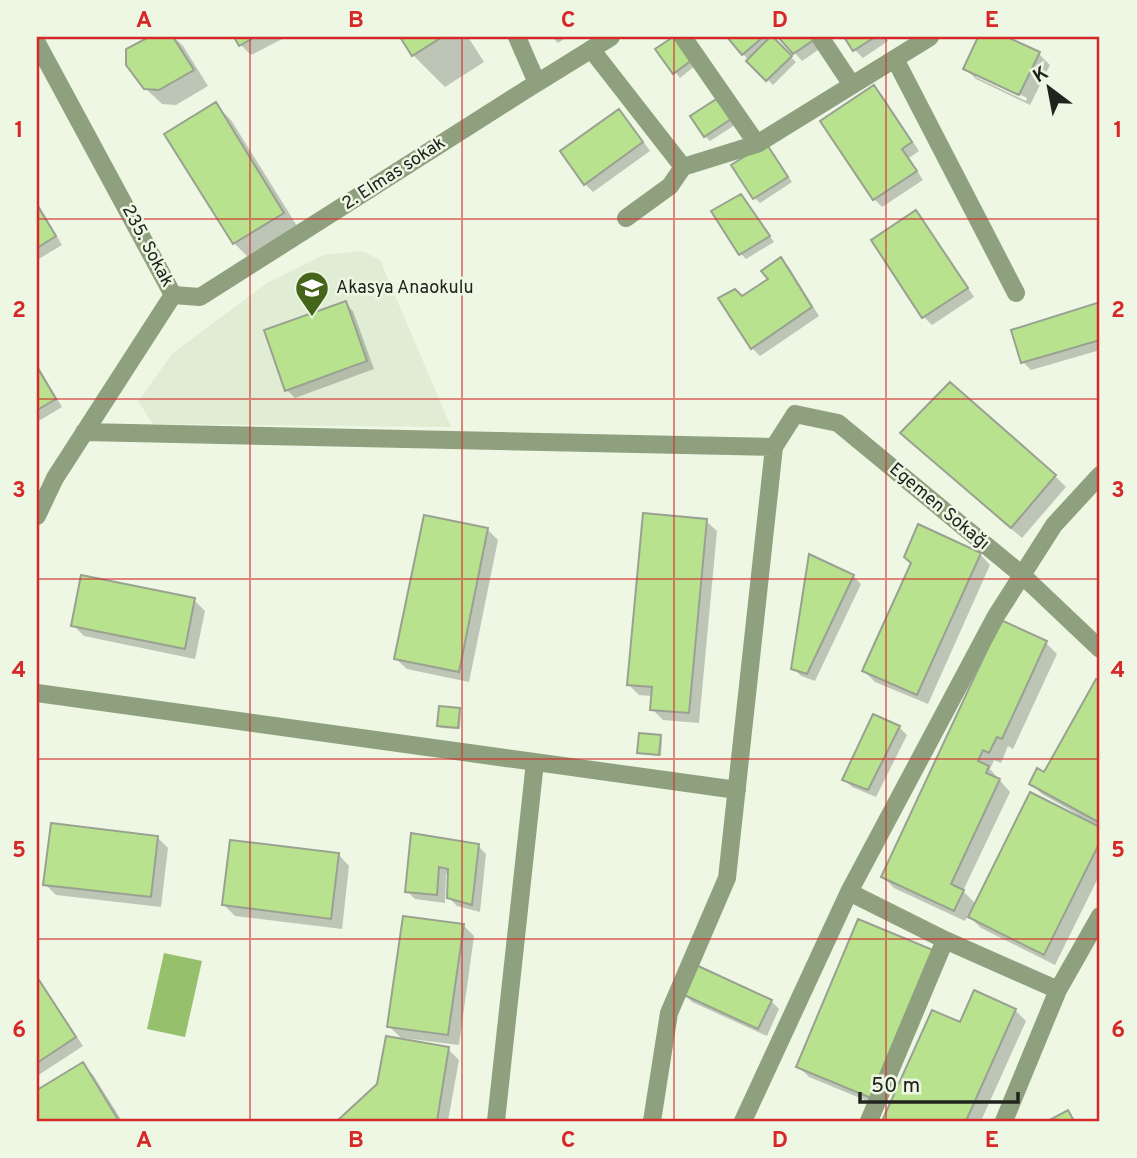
<svg xmlns="http://www.w3.org/2000/svg" width="1137" height="1158" font-family="Overpass,sans-serif">
<style>
.built{fill:#e0edd4}
.water{fill:#97c06d}
.shadow{fill:#0003;fill-rule:evenodd}
.building{fill:#b8e28d;stroke:#99a291;stroke-width:2}
.lines{fill:none;stroke-linecap:round;stroke-linejoin:round}
.minor{stroke:#8ea07d;stroke-width:18}
.grid{fill:none;stroke:#d62828;stroke-width:2;stroke-opacity:0.55}
.labels{text-anchor:middle;dominant-baseline:central;stroke-width:5;stroke-linejoin:round;paint-order:stroke}
.street-label{font-size:18px;fill:#21241e;stroke:#edf7e4}
.poi-label{font-size:18px;fill:#21241e;stroke:#edf7e4;text-anchor:start}
.neatline{fill:none;stroke:#d62828;stroke-width:2.5}
.grid-label{font-size:23px;text-anchor:middle;font-weight:bold;fill:#d62828}
</style>
<rect width="100%" height="100%" fill="#edf7e4"/>
<path class="built" d="M362 251 380 260 451 427 153 424 138 401 173 353 267 283 323 255Z"/>
<path class="water" d="M164 953 202 961 185 1037 147 1029Z"/>
<path class="shadow" d="M153 37H174L183 46 208 86 176 105 162 104 145 88 128 50Z
M236 37H286L251 55 240 44Z
M402 37H468L484 62 445 87 413 55Z
M552 37H567L558 43Z
M729 37H774L772 39 796 62 773 85 749 61Z
M781 37H814L821 48 802 61Z
M846 37H886L888 41 863 58 855 50Z
M980 37H1003L1039 54 1050 65 1030 105 976 79 965 68ZM976 73 1027 98 1026 101 976 77Z
M674 38 696 65 680 78 658 50Z
M874 87 882 95 919 151 909 158 923 180 882 207 874 199Z
M718 101 735 125 710 141 705 136Z
M215 104 231 120 299 229 250 259 234 243 166 134Z
M619 111 627 119 650 151 593 192 585 184 562 152Z
M766 145 771 150 792 182 760 203 755 198 734 166Z
M741 196 774 242 746 259 741 254 714 211Z
M37 202 62 245 37 260Z
M915 212 923 220 974 297 932 325 924 317Z
M781 259 789 267 819 316 760 356 752 348 742 298 771 280Z
M345 303 353 311 374 369 295 398 287 390Z
M1100 304V350L1031 370 1023 362 1013 331Z
M37 364 62 407 37 422Z
M913 444 1055 476 1066 487 1022 538Z
M706 521 717 531 699 723 663 720 652 709 653 696 639 695 628 684Z
M488 530 498 540 469 682 407 669 396 659Z
M980 554 990 565 928 704 875 682 864 671 913 563Z
M853 576 861 584 815 681 801 676 793 668Z
M194 600 205 611 195 659 84 636 73 625Z
M1002 622 1046 643 1057 654 1013 749 1008 746 1001 763 994 760 990 769 1010 792 963 891 976 904 1076 817 1077 814 1042 794 1031 783 1045 774 1097 681 1100 683V874L1055 965 981 928 968 915 965 921 894 888 883 877Z
M459 710 461 712 460 729 441 728 439 726Z
M899 727 907 735 876 797 852 787 844 779Z
M660 737 662 739 661 756 641 754 639 752Z
M412 835 478 846 486 854 480 912 457 906 448 897 450 874H446L445 903 415 899 407 891Z
M157 837 168 848 161 907 56 895 45 884Z
M339 855 349 866 342 929 235 916 224 905Z
M463 925 474 936 459 1045 403 1038V1040L389 1026Z
M932 952 882 1107 809 1077 798 1066Z
M37 976 83 1046 37 1076Z
M684 994 771 1001 779 1009 767 1036 692 1002Z
M1015 1010 1026 1021 981 1121H884L933 1013 961 1025Z
M448 1049 459 1060 448 1121H340L379 1085Z
M82 1064 93 1075 122 1121H39L37 1118V1092Z"/>
<path class="building" d="M149 37H173L194 70 159 90 144 89 126 65V49Z
M234 37H255L239 46Z
M400 37H442L412 56Z
M673 37H676L692 60 673 74 655 49Z
M727 37H763L742 55Z
M770 37H773L792 56 766 81 746 61Z
M778 37H813L815 39 793 54Z
M844 37H875L853 51Z
M978 37H1007L1040 52 1019 95 963 69Z
M874 85 912 142 902 149 917 171 873 200 820 121Z
M718 98 731 119 704 137 690 116Z
M216 102 284 213 233 244 164 134Z
M619 109 643 142 584 185 560 151Z
M766 143 788 177 753 199 731 165Z
M741 194 770 236 739 255 711 211Z
M37 205 56 236 37 248Z
M916 210 968 288 922 318 871 240Z
M781 257 812 307 751 349 718 298 735 289 742 296 768 279 761 271Z
M346 301 367 361 285 391 264 330Z
M1100 302V340L1021 363 1011 330Z
M37 367 56 399 37 410Z
M950 382 1056 475 1011 528 900 433Z
M643 513 707 519 689 713 650 710 652 687 627 685Z
M424 515 488 528 459 672 394 659Z
M918 524 981 553 917 695 862 671 911 563 904 557Z
M809 554 854 575 807 674 791 669Z
M81 575 195 598 185 649 71 626Z
M1001 620 1047 641 1002 739 997 737 989 753 983 750 978 761 989 766 986 773 1000 779 951 884 964 890 954 911 881 877Z
M1096 679 1100 681V823L1029 784 1037 768 1044 772Z
M439 706 460 708 458 728 437 726Z
M873 714 900 726 868 790 842 780Z
M639 733 661 735 659 755 637 753Z
M1030 792 1100 827V842L1044 955 968 917Z
M51 823 158 836 151 897 43 885Z
M411 833 479 844 472 905 447 898 448 869 439 867 437 895 405 892Z
M230 840 339 853 331 919 222 905Z
M403 916 464 924 448 1035 387 1027Z
M858 919 933 950 871 1098 796 1067Z
M696 965 772 1000 758 1029 682 994Z
M37 977 76 1037 37 1063Z
M974 990 1016 1009 966 1121H882L932 1010 960 1022Z
M386 1036 449 1047 437 1121H337L377 1084Z
M83 1062 119 1121H37V1090Z
M1068 1110 1074 1121H1048Z"/>
<g class="lines">
<path class="minor" d="M517 37 537 83
M683 37 757 144
M820 37 852 85
M37 43 173 295 55 478 37 516
M591 49 683 167
M895 59 1016 293
M626 218 670 186 683 167 757 144 930 37
M173 295 200 297 524 91 611 37
M84 432 774 447 727 878 669 1013 652 1121
M774 447 795 414 838 423 1022 575 1100 649
M37 693 737 790
M849 892 945 940 1058 990
M496 1121 535 762
M743 1121 849 892 996 616 1054 525 1100 475
M869 1121 945 940
M1004 1121 1058 990 1100 916"/>
</g>
<path class="grid" d="M250 37V1121M462 37V1121M674 37V1121M886 37V1121M37 219H1100M37 399H1100M37 579H1100M37 759H1100M37 939H1100"/>
<defs>
<g id="school-pin" transform="scale(1.75)"><path d="M0 17L-7.5 6A9.5 9.5 0 1 1 7.5 6Z" fill="#45651a" stroke="#edf7e4"/><path d="M0-5L7-2L0 1L-7-2ZM-4 1L0 2.5L4 1V4Q0 6-4 4Z" fill="#fff"/></g>
</defs>
<g fill-rule="evenodd">
<use href="#school-pin" x="312" y="288"/>
</g>
<g class="labels">
<g class="street-label">
<text transform="translate(394 174) rotate(-33)">2. Elmas sokak</text>
<text transform="translate(147 246) rotate(62)">235. Sokak</text>
<text transform="translate(939 507) rotate(40)">Egemen Sokağı</text>
</g>
<g class="poi-label">
<text x="336" y="288">Akasya Anaokulu</text>
</g>
</g>
<rect width="1137" height="1158" fill="none" stroke="#edf7e4" stroke-width="77"/>
<g transform="translate(1049 88) rotate(328)" stroke="#edf7e4" stroke-width="5" paint-order="stroke">
<path d="M0-5L12 26L0 18L-12 26Z" fill="#21241e"/>
<text y="-10" font-size="19" font-weight="bold" text-anchor="middle" fill="#21241e">K</text>
</g>
<path d="M860 1092v10h158v-10" fill="none" stroke="#21241e" stroke-width="3.5"/>
<text x="871" y="1092" font-size="21" fill="#21241e" stroke="#edf7e4" stroke-width="5" paint-order="stroke">50 m</text>
<rect x="38" y="38" width="1060" height="1082" class="neatline"/>
<g class="grid-label">
<text x="144" y="27">A</text>
<text x="356" y="27">B</text>
<text x="568" y="27">C</text>
<text x="780" y="27">D</text>
<text x="992" y="27">E</text>
<text x="19" y="137">1</text>
<text x="1118" y="137">1</text>
<text x="19" y="317">2</text>
<text x="1118" y="317">2</text>
<text x="19" y="497">3</text>
<text x="1118" y="497">3</text>
<text x="19" y="677">4</text>
<text x="1118" y="677">4</text>
<text x="19" y="857">5</text>
<text x="1118" y="857">5</text>
<text x="19" y="1037">6</text>
<text x="1118" y="1037">6</text>
<text x="144" y="1147">A</text>
<text x="356" y="1147">B</text>
<text x="568" y="1147">C</text>
<text x="780" y="1147">D</text>
<text x="992" y="1147">E</text>
</g>
</svg>
